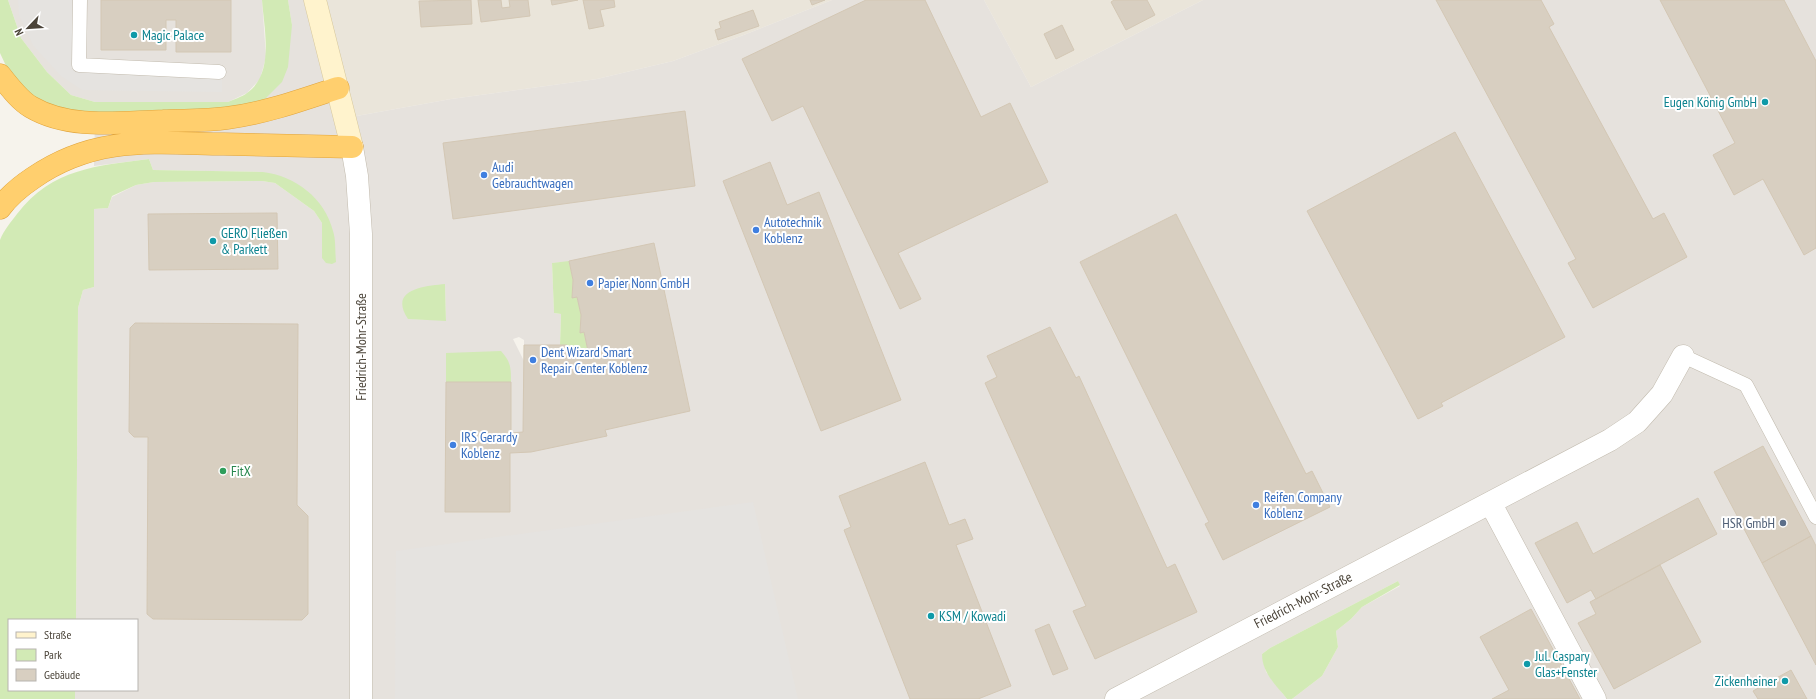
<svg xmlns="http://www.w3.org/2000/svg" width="1816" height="699" font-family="'PT Sans Narrow',sans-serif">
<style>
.residential{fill:#eae5da}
.industrial{fill:#e6e2dd;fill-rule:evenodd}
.green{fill:#d2eab5}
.parking{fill:#e5e3e0}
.building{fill:#d8cfc1;stroke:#d3c7b4}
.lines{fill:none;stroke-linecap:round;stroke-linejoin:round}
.lane-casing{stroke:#c2bbae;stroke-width:15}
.street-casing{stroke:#c2bbae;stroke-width:23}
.secondary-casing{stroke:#d6c79b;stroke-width:23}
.highway-casing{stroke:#e0a43c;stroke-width:23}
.lane{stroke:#fff;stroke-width:14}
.street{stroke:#fff;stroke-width:22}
.secondary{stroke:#fff3cd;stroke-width:22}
.highway{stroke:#ffcf6e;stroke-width:22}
.culture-dot{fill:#0f9aa8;stroke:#fff;stroke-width:1.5}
.shop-dot{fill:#3f7fe0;stroke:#fff;stroke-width:1.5}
.leisure-dot{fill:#2e9e5b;stroke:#fff;stroke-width:1.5}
.service-dot{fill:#5c6f8a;stroke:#fff;stroke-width:1.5}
.labels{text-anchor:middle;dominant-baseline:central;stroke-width:4;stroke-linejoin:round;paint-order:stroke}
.culture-label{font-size:14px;fill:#0d838f;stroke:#fff;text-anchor:start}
.shop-label{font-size:14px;fill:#366cbe;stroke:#fff;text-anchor:start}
.street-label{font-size:14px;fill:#4b4439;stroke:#fff}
.leisure-label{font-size:14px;fill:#27864d;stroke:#fff;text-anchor:start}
.service-label{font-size:14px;fill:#4e5e75;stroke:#fff;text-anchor:end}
</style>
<rect width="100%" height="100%" fill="#f6f3ec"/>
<path class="residential" d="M318 0H832L741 36 673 61 597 79 451 99 351 117Z
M984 0H1203L1031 87Z"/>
<path class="industrial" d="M8 0H262L266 57 260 79 247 93 228 102H95L71 95 47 72 21 38Z
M288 0H318L351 117 451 99 597 79 673 61 741 36 832 0H984L1031 87 1203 0H1816V699H1292L1322 676 1338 647 1336 631 1351 619 1362 607 1400 586 1398 581 1270 648 1262 654 1266 672 1287 699H75V690H137V620H76L78 308 83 290 94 287V209L108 208 112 197 136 185 154 182 262 181 275 183 314 211 322 223V258L329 221 263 172 153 170 149 159 94 166 95 115 255 104 292 25ZM569 262 573 280 572 298 577 297 581 315 580 333 584 332 560 344 561 314 554 313 552 263ZM445 284 446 320 408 319ZM519 337 524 340V361L513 339Z"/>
<path class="green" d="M0 0H8L21 38 47 72 71 95 95 102H228C234 99 242 97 247 93 275 73 264 29 262 0H288L292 25 288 67 282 82 265 99 240 109 95 115 52 108 29 94 7 68 0 53Z
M149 159 153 170 263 172C295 176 325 198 333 231 336 240 335 252 336 262L332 264 326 263 322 258V223L314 211 275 183 262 181 154 182 136 185 112 196 108 208 94 209V287L83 290 78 308 76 620H9V690H75V699H0V240C4 230 11 222 17 214 52 168 97 166 149 159Z
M569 261 573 280 572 297H577L581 315 580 333 584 332 588 351 569 354 567 345H560L561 314 554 313 552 263Z
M445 284 446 321 408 319C388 289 425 286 445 284Z
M501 351C511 362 511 368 511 382H446V353Z
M1398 581 1400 585 1362 607 1351 619 1336 631 1338 647 1322 676 1292 699H1287C1276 685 1262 673 1262 654L1270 648Z"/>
<path class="parking" d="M18 0H85L84 62 222 65V92L82 90 61 76 33 45 19 15Z
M753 502 798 699H395L396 551Z"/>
<path class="building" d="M101 0H231V52H176V20H166V50H101Z
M471 0 472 24 421 27 419 1Z
M478 0H501L502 8 510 7 509 0H528L530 16 481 22Z
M551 0H578L552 5Z
M583 0H614L615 7 600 10 604 26 589 29Z
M810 0H825L812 5Z
M866 0H925L981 117 1010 103 1048 182 898 253 921 299 900 309 803 106 772 121 742 59Z
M1114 0H1147L1155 15 1126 30 1111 2Z
M1436 0H1541L1554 24 1549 27 1653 219 1664 213 1687 257 1593 308 1568 263 1576 259Z
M1660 0H1784L1816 61V248L1804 255 1763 179 1734 195 1713 155 1735 143Z
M753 10 759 26 718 40 715 30 721 28 719 22Z
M1062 25 1074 50 1056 59 1044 34Z
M685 111 695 186 453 219 443 143Z
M1455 132 1565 337 1441 403 1443 406 1418 419 1307 211Z
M770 162 787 205 819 192 901 400 821 431 723 181Z
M277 213 278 269 149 270 148 214Z
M1176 214 1306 474 1312 471 1330 507 1223 560 1205 524 1209 522 1080 262Z
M654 243 690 411 605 430 607 436 531 452 510 453V512H445L446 382H511V433L523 432 524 345H567L569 354 588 351 584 332 580 333 581 315 577 297 572 298 573 280 569 261Z
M135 323 298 324 297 505 308 516V614L302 620 153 619 147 614 148 437H134L129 432 130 328Z
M1050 327 1076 378 1079 376 1167 568 1175 564 1197 612 1095 659 1073 611 1086 606 985 383 997 377 987 356Z
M1763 446 1811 536 1762 563 1714 472Z
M925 462 949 525 965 519 973 539 956 545 1011 686 978 699H910L844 530 851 527 839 496Z
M1698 498 1717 534 1596 599 1591 590 1567 603 1535 543 1577 522 1593 554Z
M1811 536 1816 546V665L1762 563Z
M1660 565 1701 642 1614 689 1578 623 1596 614 1590 602Z
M1531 609 1580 699H1492L1509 690 1480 637Z
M1049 624 1068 669 1053 675 1035 630Z
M1791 670 1807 699H1758L1753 691Z"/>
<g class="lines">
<g class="lane-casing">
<path id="lane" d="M80 0 79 65 219 72
M1683 356 1746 385 1816 517"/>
</g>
<g class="street-casing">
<path id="street" d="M352 147 357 176 361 234V699
M1491 504 1595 699
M1116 699 1610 440 1637 422 1662 394 1683 356"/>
</g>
<g class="secondary-casing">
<path id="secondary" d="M315 0 352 147"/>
</g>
<g class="highway-casing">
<path id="highway" d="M0 75C9 86 19 100 31 107 70 130 121 122 163 121 184 120 206 121 227 118 265 113 302 100 338 88
M0 208C9 196 21 186 33 178 95 135 153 143 224 144 266 145 309 146 352 147"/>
</g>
<use href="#lane" class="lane"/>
<use href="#street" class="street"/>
<use href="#secondary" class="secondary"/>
<use href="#highway" class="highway"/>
</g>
<g class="culture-dot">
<circle cx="134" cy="35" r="4"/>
<circle cx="1765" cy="102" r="4"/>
<circle cx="213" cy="241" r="4"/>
<circle cx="931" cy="616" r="4"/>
<circle cx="1527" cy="664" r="4"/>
<circle cx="1785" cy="681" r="4"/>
</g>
<g class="shop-dot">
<circle cx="484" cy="175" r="4"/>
<circle cx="756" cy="230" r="4"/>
<circle cx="590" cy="283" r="4"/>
<circle cx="533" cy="360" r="4"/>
<circle cx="453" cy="445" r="4"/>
<circle cx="1256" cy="505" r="4"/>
</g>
<circle class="leisure-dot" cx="223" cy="471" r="4"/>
<circle class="service-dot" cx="1783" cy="523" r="4"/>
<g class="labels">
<g class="culture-label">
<text x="142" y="35">Magic Palace</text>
<text x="1757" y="102" text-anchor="end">Eugen König GmbH</text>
<text x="221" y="233">GERO Fließen<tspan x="221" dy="16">&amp; Parkett</tspan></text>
<text x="939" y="616">KSM / Kowadi</text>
<text x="1535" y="656">Jul. Caspary<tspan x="1535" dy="16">Glas+Fenster</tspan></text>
<text x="1777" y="681" text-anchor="end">Zickenheiner</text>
</g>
<g class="shop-label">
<text x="492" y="167">Audi<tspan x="492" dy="16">Gebrauchtwagen</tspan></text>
<text x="764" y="222">Autotechnik<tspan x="764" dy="16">Koblenz</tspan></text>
<text x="598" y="283">Papier Nonn GmbH</text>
<text x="541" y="352">Dent Wizard Smart<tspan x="541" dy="16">Repair Center Koblenz</tspan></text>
<text x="461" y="437">IRS Gerardy<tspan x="461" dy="16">Koblenz</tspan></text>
<text x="1264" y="497">Reifen Company<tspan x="1264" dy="16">Koblenz</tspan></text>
</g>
<g class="street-label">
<text transform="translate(361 347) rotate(-90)">Friedrich-Mohr-Straße</text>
<text transform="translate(1303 600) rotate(-27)">Friedrich-Mohr-Straße</text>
</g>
<g class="leisure-label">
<text x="231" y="471">FitX</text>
</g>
<g class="service-label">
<text x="1775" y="523">HSR GmbH</text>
</g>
</g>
<rect x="8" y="619" width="130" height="72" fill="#ffffff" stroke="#b7b4b0"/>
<rect x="16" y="632" width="20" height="6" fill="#fff3cd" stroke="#b7b4b0"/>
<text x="44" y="639" font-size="12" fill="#4b4439">Straße</text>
<rect x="16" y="649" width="20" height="12" fill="#d2eab5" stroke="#b7b4b0"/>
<text x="44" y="659" font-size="12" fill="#4b4439">Park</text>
<rect x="16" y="669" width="20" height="12" fill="#d8cfc1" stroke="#b7b4b0"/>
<text x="44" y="679" font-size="12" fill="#4b4439">Gebäude</text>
<g transform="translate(28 28) rotate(245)" stroke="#ffffff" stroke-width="3" paint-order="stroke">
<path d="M0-3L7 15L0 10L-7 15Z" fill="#4b4439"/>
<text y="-6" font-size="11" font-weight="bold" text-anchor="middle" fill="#4b4439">N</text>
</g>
</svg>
